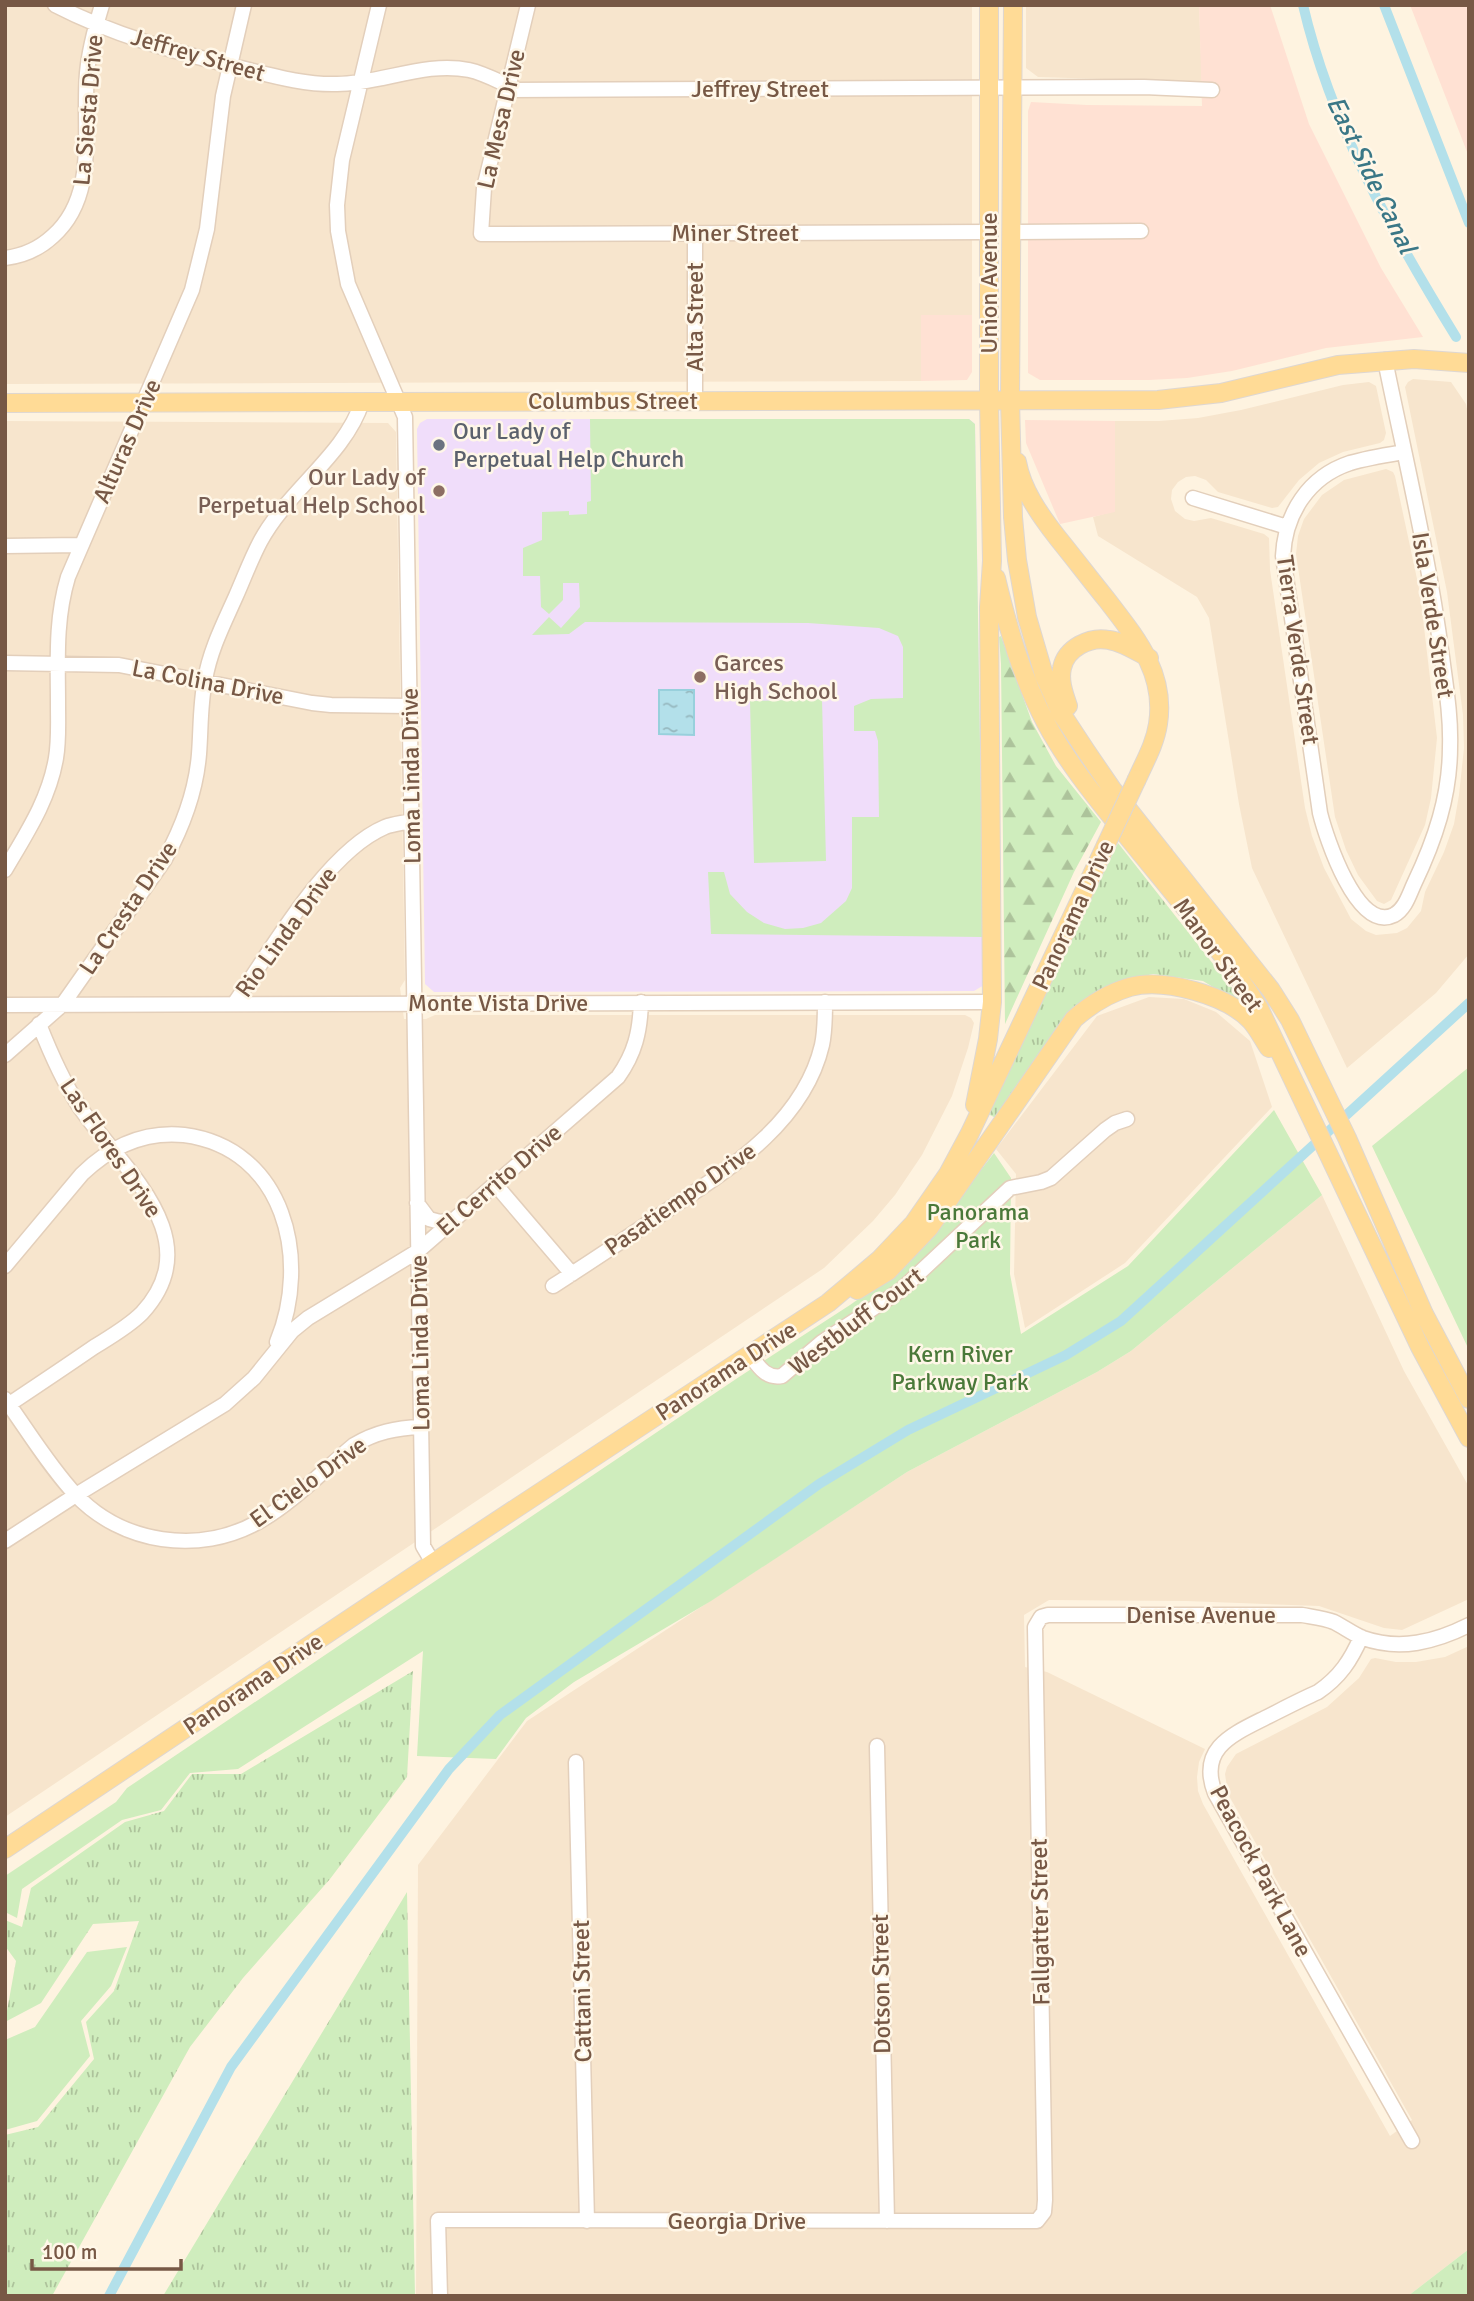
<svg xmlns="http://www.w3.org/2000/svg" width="1474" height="2301" font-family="Signika,sans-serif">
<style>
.residential{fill:#f7e5cd}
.commercial{fill:#ffe1d3}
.education{fill:#f0ddfa}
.grass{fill:url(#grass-tufts)}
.forest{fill:url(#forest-firs)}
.park{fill:#cfedbd}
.water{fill:url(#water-ripples);stroke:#98d0dc;stroke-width:2}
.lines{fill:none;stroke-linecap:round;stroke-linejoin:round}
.canal{stroke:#b3e0ea;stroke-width:10}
.minor-casing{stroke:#e3cfbb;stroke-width:17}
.major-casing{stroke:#ded7d2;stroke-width:20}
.minor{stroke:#fff;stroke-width:14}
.major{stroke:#ffdb96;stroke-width:18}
.major-bridge-casing{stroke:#ded7d2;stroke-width:20;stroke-linecap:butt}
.major-bridge{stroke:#ffdb96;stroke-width:18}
.worship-dot{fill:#6b7280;stroke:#fff7e8;stroke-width:2.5}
.education-dot{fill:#8d6e63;stroke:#fff7e8;stroke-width:2.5}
.labels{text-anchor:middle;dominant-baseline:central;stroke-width:5;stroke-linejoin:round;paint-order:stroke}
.street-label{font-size:24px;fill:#775845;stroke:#fff7e8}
.worship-label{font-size:24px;fill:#5b616d;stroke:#fff7e8;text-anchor:start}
.education-label{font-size:24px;fill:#785e54;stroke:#fff7e8;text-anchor:end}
.park-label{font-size:24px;fill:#4a7939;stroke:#fff7e8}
.water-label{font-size:26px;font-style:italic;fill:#3a7786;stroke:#fff7e8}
</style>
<defs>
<pattern id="grass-tufts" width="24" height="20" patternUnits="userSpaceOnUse" patternTransform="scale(1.75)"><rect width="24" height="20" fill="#cfedbd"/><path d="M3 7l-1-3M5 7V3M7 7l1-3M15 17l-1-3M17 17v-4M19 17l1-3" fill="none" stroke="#adc39b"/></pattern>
<pattern id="forest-firs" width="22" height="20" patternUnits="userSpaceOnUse" patternTransform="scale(1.75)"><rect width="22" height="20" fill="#cfedbd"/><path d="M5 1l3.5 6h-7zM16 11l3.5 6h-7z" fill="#adc39b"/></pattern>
<pattern id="water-ripples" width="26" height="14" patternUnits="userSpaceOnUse" patternTransform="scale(1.75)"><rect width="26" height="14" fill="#b3e0ea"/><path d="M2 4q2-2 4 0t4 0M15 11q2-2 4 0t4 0" fill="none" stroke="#96b8bf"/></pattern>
</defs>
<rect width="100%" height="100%" fill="#fef3e0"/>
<path class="residential" d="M5 5H972V315H921V381L5 384Z
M1026 5H1199L1202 82 1038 77 1026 68Z
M1413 379 1451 382 1466 404 1469 419V954L1436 993 1347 1068 1252 868 1239 804 1209 618 1197 597 1098 536 1093 517 1115 511V421H1159L1198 418 1241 410 1343 385 1369 382 1376 386 1386 433 1384 440 1380 443 1343 452 1319 463 1299 480 1278 507 1272 508 1218 492 1206 480 1195 476 1186 477 1178 482 1172 490 1171 499 1175 511 1185 519 1194 521 1211 518 1264 534 1269 538 1270 570 1305 808 1312 836 1324 868 1351 919 1366 931 1376 935 1397 933 1407 928 1421 911 1425 892 1444 852 1454 824 1459 795 1464 748 1463 715 1447 592 1405 387 1408 382Z
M5 421 388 423 396 432 405 980 400 988 404 1019H426L435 1015H965L971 1018 974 1023 968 1048 952 1096 922 1155 895 1195 873 1221 824 1268 5 1817Z
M1386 469 1393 472 1395 476 1420 593 1437 738 1431 798 1425 825 1391 900 1384 904 1377 901 1358 875 1346 850 1335 817 1296 554 1298 536 1304 519 1322 495 1344 480Z
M1149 997 1184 999 1216 1012 1250 1041 1272 1107 1125 1263 1025 1328 1014 1274 1016 1174 996 1149 1097 1016Z
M1322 1195 1404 1371 1469 1487V1599L1402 1630 1384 1628 1319 1606 1186 1601 1049 1600 1024 1615 1025 1667 1047 1672 1205 1749 1199 1762 1197 1777 1198 1791 1203 1804 1390 2136 1412 2120 1228 1794 1225 1774 1227 1767 1236 1754 1327 1707 1359 1678 1371 1659 1375 1658 1396 1662H1416L1445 1657 1469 1646V2249L1408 2296H416L418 1865 527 1721 907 1472 1097 1372 1131 1351Z"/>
<path class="commercial" d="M1199 5H1270L1309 124 1381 268 1423 337 1326 348 1232 371 1187 378 1149 380H1040L1028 373V111L1031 102 1087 105 1202 106Z
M1410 5H1469V157Z
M921 315H972V372L967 380 921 381Z
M1025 420 1115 421V512L1060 524 1026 443Z"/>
<path class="education" d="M427 419H969L975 424 984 985 974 991 434 992 425 984 417 429 420 423Z"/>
<path class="grass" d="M1118 843 1243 1002 1233 999 1203 981 1153 974 1114 983 1071 1011 998 1119 988 1114Z
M413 1671 407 1777 330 1879 243 1978 190 2047 52 2296H5V2135L38 2127 94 2059 86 2022 114 1991 139 1921 93 1924 41 2003 5 2022 16 1961 5 1946V1920L22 1927 31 1888 125 1822 164 1811 192 1774H241Z
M407 1892 415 2296H163Z
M1469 2249V2296H1408Z"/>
<path class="forest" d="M1001 636 1032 722 1056 766 1101 822 1074 872 1005 1024 1001 664 999 637Z"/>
<path class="park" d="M590 419H969L975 424 983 937 711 934 708 872H724L730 894 747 912 764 923 785 929 803 928 821 923 846 901 852 888V817H879L878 741 875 731H854V706L871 699 903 698V647L898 636 879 628 808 623 585 622 569 634 532 635 549 617 561 628 580 607 579 583H563V600L549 614 541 607 540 576H523V548L542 540V512L569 511V515L587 514V502L591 501Z
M822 699 826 861 754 863 750 701Z
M1469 1067V1350L1372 1146Z
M1274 1110 1322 1195 1131 1351 1097 1372 907 1472 711 1601 574 1682 526 1718 496 1759 417 1756 423 1651 238 1769 190 1773 161 1810 122 1820 22 1889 17 1918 5 1912V1876L116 1802 127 1788 739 1377 850 1305 895 1273 920 1249 994 1153 1011 1178 1010 1274 1021 1334 1128 1266Z
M127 1947 111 1986 81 2021 90 2056 37 2121 5 2130V2040L35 2027 87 1952Z"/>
<path class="water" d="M659 690H694V735L659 734Z"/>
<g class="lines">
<path class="canal" d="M1303 5C1331 125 1392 233 1456 337
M1384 5 1469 223
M109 2296 231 2067 449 1769 500 1715 819 1484 908 1430 1066 1355 1121 1321 1469 1003"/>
<g class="minor-casing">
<path id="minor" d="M55 5C113 35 175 52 237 67 270 75 303 85 337 84 381 84 425 61 469 70 483 73 496 80 509 86
M379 5 342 160 337 205 338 231 348 284 405 417 423 1546 433 1563
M528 5 484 188 481 234 989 232
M508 90 1144 87 1212 90
M1012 232 1141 231
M695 233V401
M5 258C23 256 40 248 53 236 99 195 82 128 87 73 89 50 95 28 102 5
M1385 360C1405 458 1429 557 1442 657 1446 687 1451 717 1450 747 1450 796 1435 840 1414 884 1409 895 1405 909 1394 915 1357 933 1326 837 1320 813L1283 556C1285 514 1308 477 1350 463 1367 458 1386 455 1404 452
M1193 498 1287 527
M5 546 81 545
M5 663 119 665 312 703 331 705 410 706
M5 870C26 834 49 800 56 758 59 741 58 723 58 705 58 662 55 620 68 577L192 290 207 229 223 96 244 5
M234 1004C270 952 326 852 385 827 393 824 403 823 411 821
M5 1005 992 1002
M5 1055 63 1004 165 859C183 826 196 792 199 754 201 729 200 705 205 680 210 650 224 623 236 596 244 578 251 559 260 542 287 491 345 455 362 402
M495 1184 572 1274
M417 1203 429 1219 440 1222 453 1220
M5 1266 82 1174C110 1147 144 1131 184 1135 285 1148 311 1260 277 1342
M553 1286C592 1261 631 1235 669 1209 731 1168 804 1122 822 1045 825 1031 825 1016 825 1002
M750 1355C759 1367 766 1379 782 1376L822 1342 901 1290 1010 1188 1041 1182 1051 1178 1105 1130 1115 1123 1127 1119
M5 1399C28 1431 49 1466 75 1494 122 1544 199 1555 258 1522 291 1504 325 1469 354 1445 376 1432 396 1428 421 1427
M5 1407C35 1387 65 1367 94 1347 110 1337 128 1327 142 1313 212 1237 119 1166 79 1106 62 1080 50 1052 39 1024
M5 1541 76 1495 225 1404 254 1378 292 1331 308 1318 418 1251 618 1077C635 1053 640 1032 641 1002
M1361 1637C1351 1660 1340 1677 1318 1692 1300 1700 1283 1709 1265 1718 1231 1735 1198 1749 1215 1793L1412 2141
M877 1746 887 2221
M576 1762 587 2221
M440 2296 438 2220 1037 2221 1044 2212 1045 2200 1035 1627 1041 1617 1048 1615H1302C1313 1617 1324 1618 1334 1622 1344 1627 1353 1634 1363 1638 1400 1651 1435 1642 1469 1625"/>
</g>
<g class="major-casing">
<path id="major" d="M1013 5 1010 400 1013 517 1017 560 1027 617 1044 675 1061 713 1086 751 1112 789 1271 990 1290 1020 1347 1138 1424 1314 1469 1399
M5 403 1158 400 1221 393 1338 365 1414 359 1469 363
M1017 462C1022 490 1040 515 1057 537 1074 558 1090 579 1107 600 1136 638 1166 673 1158 724 1155 744 1145 761 1137 779
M996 578C1008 628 1022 678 1046 723 1068 764 1098 800 1127 836 1172 892 1220 947 1259 1008L1420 1347 1469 1438
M1068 706C1064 694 1059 681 1062 668 1066 648 1090 636 1109 640 1123 642 1136 651 1149 658
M975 1105 988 1039 992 1002 989 607 992 561 989 400V5
M857 1290 888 1271 929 1228 1074 1019C1090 1005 1109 993 1130 987 1164 978 1227 995 1251 1021 1258 1029 1263 1039 1269 1048
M5 1849 433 1563 828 1303 879 1260 914 1223 948 1174 970 1133 1105 847"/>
</g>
<use href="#minor" class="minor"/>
<use href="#major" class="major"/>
<g class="major-bridge-casing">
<path id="major-bridge" d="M1105 847 1137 779"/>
</g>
<use href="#major-bridge" class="major-bridge"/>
</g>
<circle class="worship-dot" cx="439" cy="445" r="7"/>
<g class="education-dot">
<circle cx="439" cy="491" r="7"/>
<circle cx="700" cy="677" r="7"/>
</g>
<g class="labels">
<g class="street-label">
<text transform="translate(198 55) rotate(16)">Jeffrey Street</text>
<text x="760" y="89">Jeffrey Street</text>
<text transform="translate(88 110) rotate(-85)">La Siesta Drive</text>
<text transform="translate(501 119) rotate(-77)">La Mesa Drive</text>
<text x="735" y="233">Miner Street</text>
<text transform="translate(989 283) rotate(-90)">Union Avenue</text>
<text transform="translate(695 317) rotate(-90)">Alta Street</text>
<text x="613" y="401">Columbus Street</text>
<text transform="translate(127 441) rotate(-66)">Alturas Drive</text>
<text transform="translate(1433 615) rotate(81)">Isla Verde Street</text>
<text transform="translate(1298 650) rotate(82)">Tierra Verde Street</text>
<text transform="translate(208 682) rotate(11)">La Colina Drive</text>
<text transform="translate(411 776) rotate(-91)">Loma Linda Drive</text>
<text transform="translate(128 908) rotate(-56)">La Cresta Drive</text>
<text transform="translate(1073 915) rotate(-65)">Panorama Drive</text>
<text transform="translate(286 932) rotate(-54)">Rio Linda Drive</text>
<text transform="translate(1218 955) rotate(54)">Manor Street</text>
<text x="498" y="1003">Monte Vista Drive</text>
<text transform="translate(111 1148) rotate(56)">Las Flores Drive</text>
<text transform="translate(499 1180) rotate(-41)">El Cerrito Drive</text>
<text transform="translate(680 1199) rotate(-35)">Pasatiempo Drive</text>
<text transform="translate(856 1321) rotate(-37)">Westbluff Court</text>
<text transform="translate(420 1343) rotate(-91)">Loma Linda Drive</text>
<text transform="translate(726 1371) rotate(-33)">Panorama Drive</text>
<text transform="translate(308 1482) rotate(-36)">El Cielo Drive</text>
<text x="1201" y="1615">Denise Avenue</text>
<text transform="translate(253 1684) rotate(-34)">Panorama Drive</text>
<text transform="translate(1261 1871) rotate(62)">Peacock Park Lane</text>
<text transform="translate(1040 1922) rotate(-91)">Fallgatter Street</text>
<text transform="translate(881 1984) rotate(-91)">Dotson Street</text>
<text transform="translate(582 1991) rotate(-91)">Cattani Street</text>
<text x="737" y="2221">Georgia Drive</text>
</g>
<g class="worship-label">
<text x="453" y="431">Our Lady of<tspan x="453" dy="28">Perpetual Help Church</tspan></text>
</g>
<g class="education-label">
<text x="425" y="477">Our Lady of<tspan x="425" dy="28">Perpetual Help School</tspan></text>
<text x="714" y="663" text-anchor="start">Garces<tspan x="714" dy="28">High School</tspan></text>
</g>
<g class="park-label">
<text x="978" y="1212">Panorama<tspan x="978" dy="28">Park</tspan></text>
<text x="960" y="1354">Kern River<tspan x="960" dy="28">Parkway Park</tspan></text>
</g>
<g class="water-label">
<text transform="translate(1371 175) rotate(64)">East Side Canal</text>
</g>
</g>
<rect width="1474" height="2301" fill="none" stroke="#775845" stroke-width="14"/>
<path d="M32 2259v10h149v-10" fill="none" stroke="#775845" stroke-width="3.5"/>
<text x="42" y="2259" font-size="21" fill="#775845" stroke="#fff7e8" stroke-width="5" paint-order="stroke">100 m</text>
</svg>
